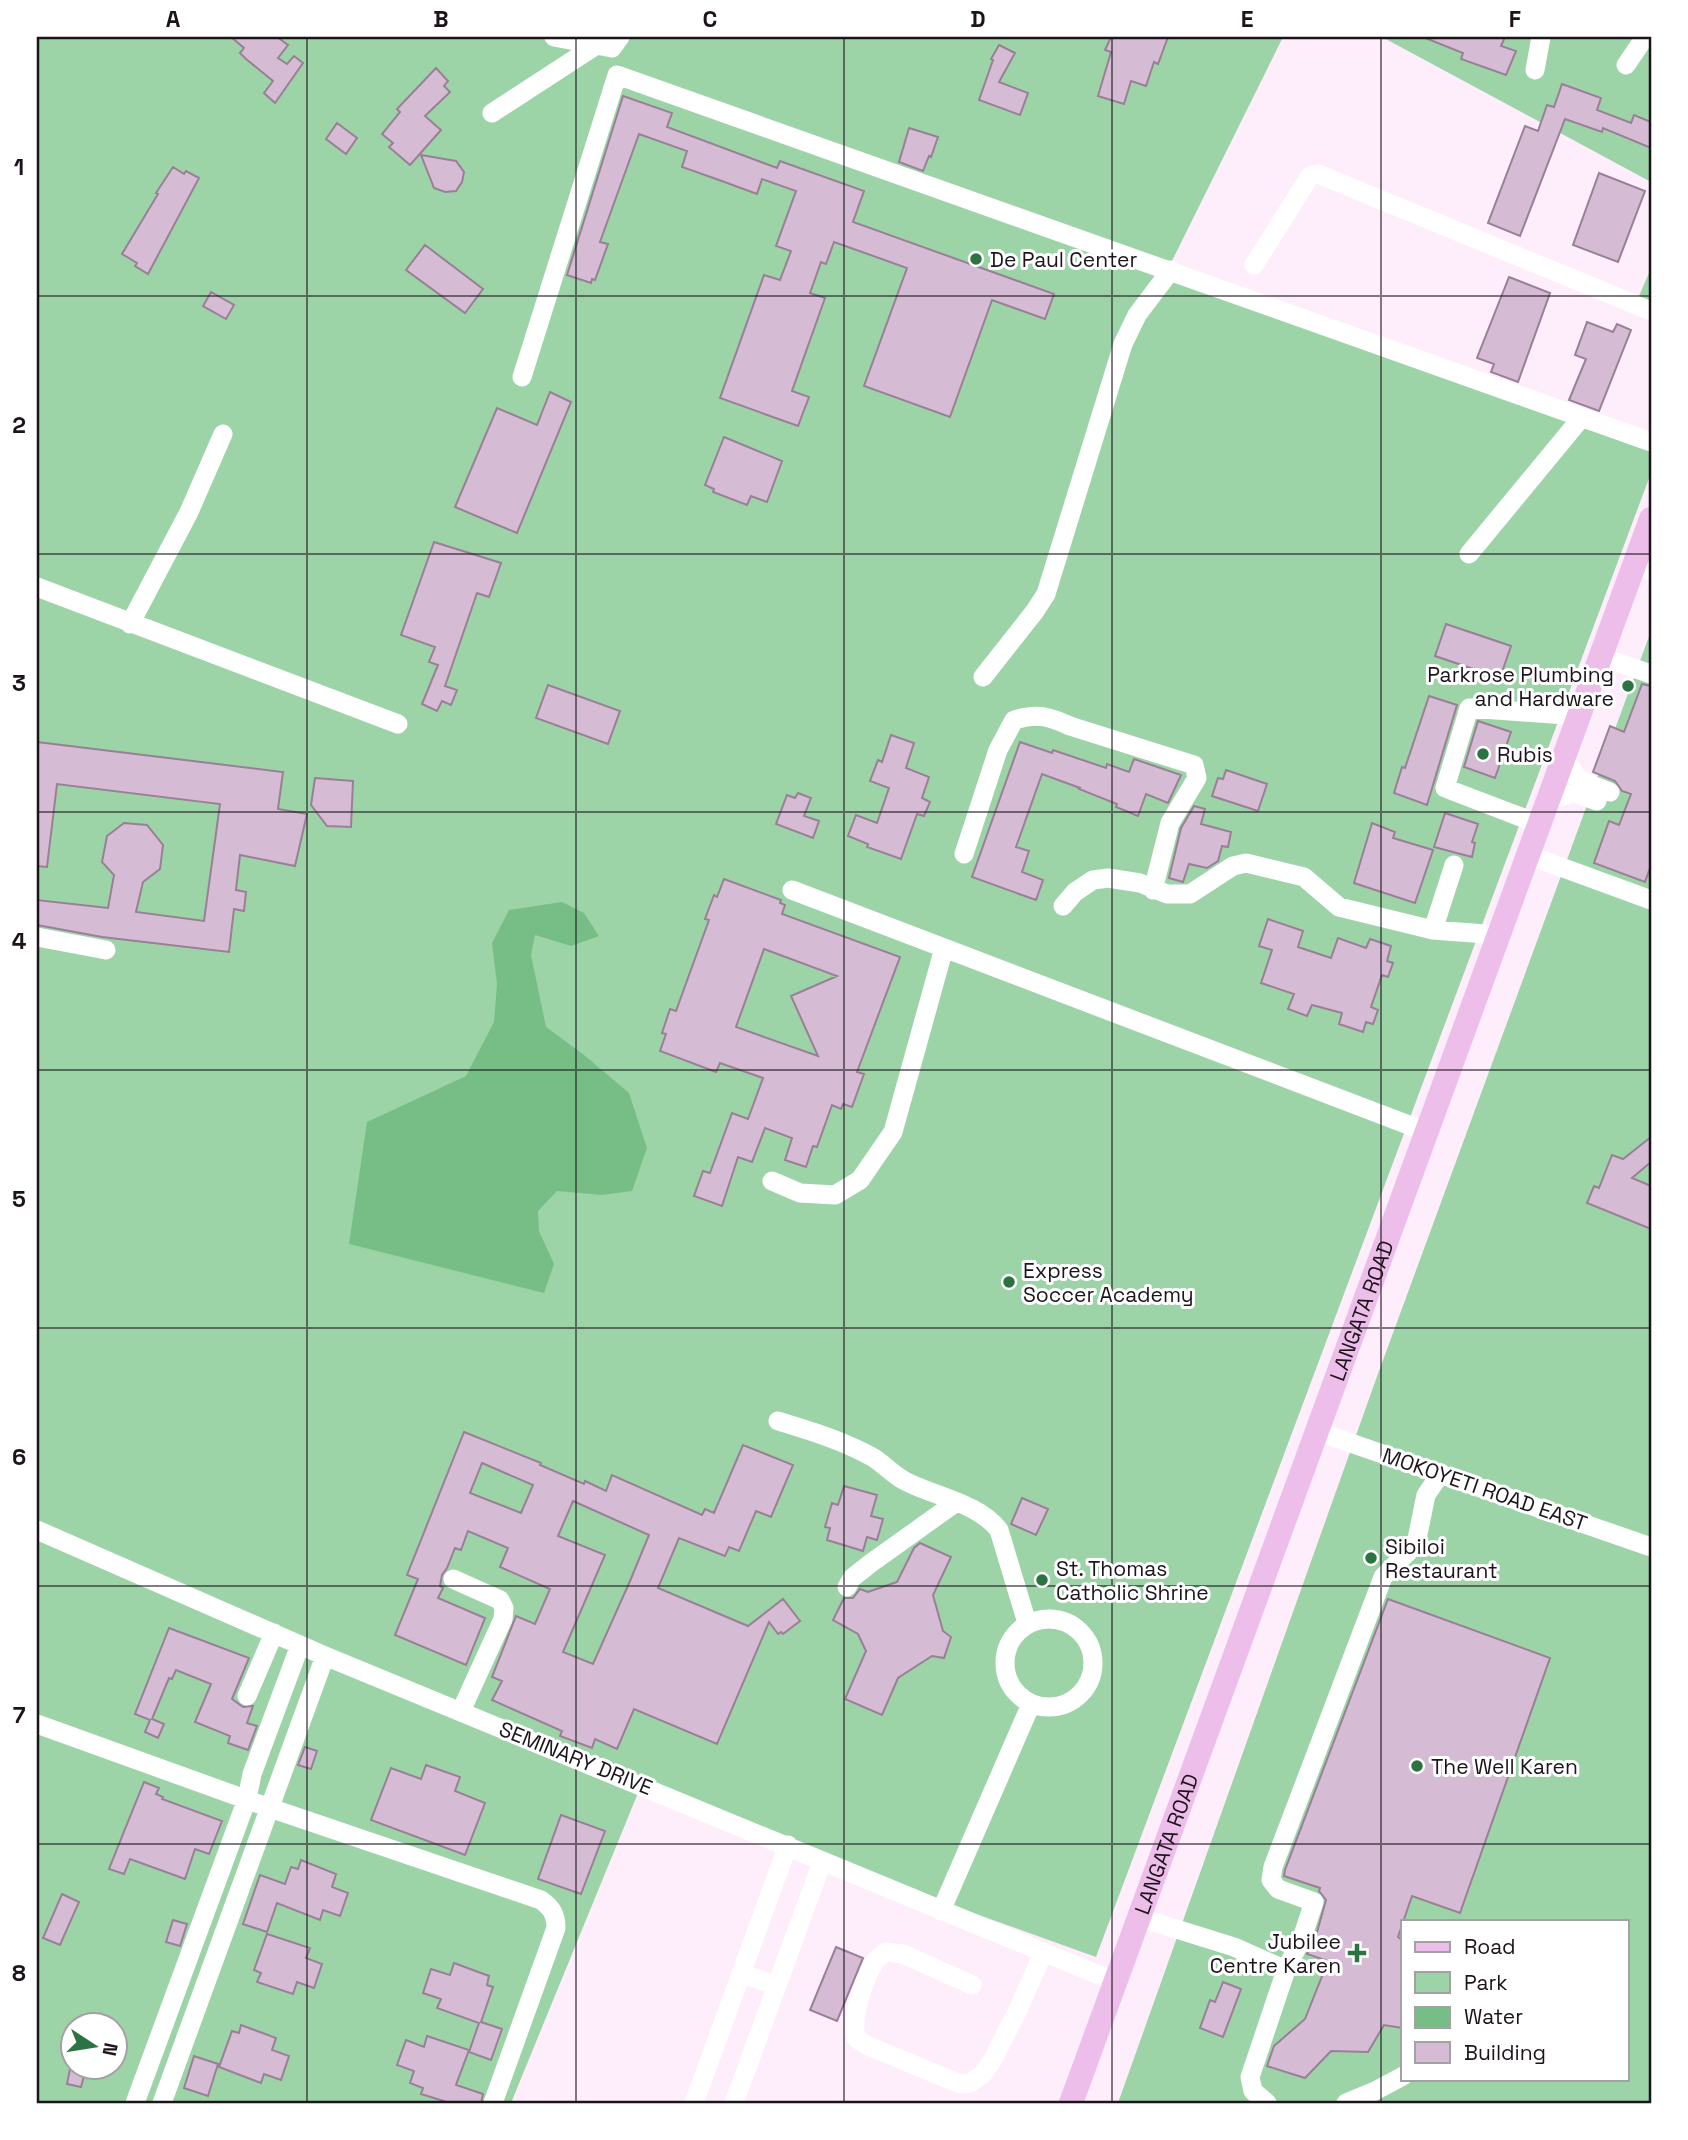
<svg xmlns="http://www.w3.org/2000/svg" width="1688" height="2140" font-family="'Space Grotesk',sans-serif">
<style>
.green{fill:#9cd4a8;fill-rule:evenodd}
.water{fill:#76be86}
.building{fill:#d5bbd3;stroke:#998096;stroke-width:2;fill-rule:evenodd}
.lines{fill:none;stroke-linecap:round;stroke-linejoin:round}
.minor{stroke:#fff;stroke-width:19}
.major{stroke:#eebeeb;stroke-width:24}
.grid{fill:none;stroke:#1c131b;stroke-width:2;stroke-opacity:0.55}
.poi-dot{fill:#2b7441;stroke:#fff;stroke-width:2.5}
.labels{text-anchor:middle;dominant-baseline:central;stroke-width:6;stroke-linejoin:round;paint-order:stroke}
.poi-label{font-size:21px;fill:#1c131b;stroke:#fff;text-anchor:start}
.street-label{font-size:21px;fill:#1c131b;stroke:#fff}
.neatline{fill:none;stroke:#1c131b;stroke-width:2.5}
.grid-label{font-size:23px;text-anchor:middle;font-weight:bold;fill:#1c131b}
</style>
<rect width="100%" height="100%" fill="#feeefc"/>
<path class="green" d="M37 37H1283L1168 269 1651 442V473L1096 1957 638 1793 511 2103H37ZM74 2024H116V2066H74Z
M1382 37H1651V182Z
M1651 268V312L1634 308Z
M1651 631V2103H1118L1375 1382ZM1403 1921H1627V2079H1403Z"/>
<path class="water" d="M562 902 584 913 599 936 571 946 535 935 531 955 546 1027 584 1055 629 1093 647 1148 632 1191 602 1195 557 1191 538 1211 539 1231 554 1264 544 1293 349 1244 367 1122 466 1076 494 1022 497 984 492 943 509 910Z"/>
<path class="building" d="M231 37H277L288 45 278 58 287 64 294 56 303 63 275 103 264 93 273 81 246 59 240 53 244 48Z
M1111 37H1168L1158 64 1154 62 1146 86 1131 81 1124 104 1098 96 1111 52 1105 50Z
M1423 37H1505L1501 46 1516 51 1506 75 1461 59 1463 53Z
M999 45 1015 53 999 82 1028 93 1020 115 979 100 993 60 991 59Z
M436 68 448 81 444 86 450 92 425 116 441 130 410 165 389 147 393 143 382 134 400 112 397 109Z
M1562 84 1601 98 1597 110 1631 123 1634 115 1651 122V148L1603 128 1602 132 1565 119 1520 236 1488 223 1525 126 1538 131 1547 105 1554 107Z
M623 96 672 113 667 127 777 168 780 161 864 191 853 222 1054 294 1045 319 992 300 950 417 864 386 907 268 834 242 826 264 821 262 810 293 825 298 792 391 809 397 798 426 720 398 764 275 780 280 791 251 776 246 796 191 762 179 757 194 719 180 682 167 687 151 639 134 600 242 608 244 595 280 592 279 591 283 567 275Z
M337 123 357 138 346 154 326 139Z
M909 128 938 137 931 157 929 156 923 171 899 162Z
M421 155 456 161 464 172 462 182 456 191 445 192 434 188Z
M173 167 184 174 186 171 199 178 148 274 135 266 137 263 122 254 158 194 156 193Z
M1599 173 1645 191 1618 262 1573 245Z
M425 245 483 289 465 313 406 270Z
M1509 277 1550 293 1518 382 1491 372 1494 364 1477 358Z
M211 292 234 305 226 319 203 306Z
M1587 322 1613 332 1617 324 1631 330 1599 411 1569 400 1586 359 1575 355Z
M550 392 571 402 517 533 455 507 497 408 537 425Z
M724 437 782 461 767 502 751 496 747 505 713 492 714 489 705 485Z
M434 542 501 563 489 597 477 593 445 686 457 690 451 705 442 701 437 711 422 704 438 665 429 662 435 647 401 635Z
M1446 624 1511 646 1500 678 1435 656Z
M1642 684 1651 686V865L1645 882 1594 863 1609 821 1619 825 1631 794 1622 791 1615 781 1593 772 1610 726 1624 732Z
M548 685 620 711 608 744 536 718Z
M1429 696 1457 705 1427 805 1394 793 1402 767 1405 768Z
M1478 721 1511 732 1495 778 1464 767Z
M891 735 914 743 906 768 929 777 922 798 930 802 924 816 917 814 901 859 867 847 868 844 848 836 856 815 877 823 889 788 870 781 878 760 882 762Z
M37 742 283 772 278 809 307 814 295 866 240 855 236 890 246 892 244 911 234 909 229 952 102 937 37 925V900L108 908 114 875 102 862 107 836 124 823 147 825 163 845 160 869 143 882 136 912 204 921 220 804 57 784 47 867 37 866Z
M1020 742 1052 753 1053 750 1106 768 1107 764 1129 772 1134 759 1181 775 1168 803 1146 794 1138 816 1116 807 1117 804 1079 789 1080 788 1042 774 1016 847 1029 851 1022 872 1043 880 1036 900 972 877Z
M1226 770 1267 784 1258 811 1212 796 1218 778 1223 779Z
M315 778 353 781 351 827 327 826 311 805Z
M798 793 811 798 804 816 819 821 813 838 776 824 787 795 795 798Z
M1194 806 1205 809 1201 824 1231 832 1228 847 1222 846 1218 861 1207 868 1189 864 1183 882 1169 878 1181 828Z
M1445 813 1478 824 1472 842 1475 843 1472 857 1434 847Z
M1372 823 1395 832 1393 838 1433 850 1415 903 1354 883Z
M724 879 781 900 780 903 785 905 782 914 900 957 857 1072 864 1074 852 1107 843 1104 841 1109 832 1105 817 1147 813 1146 806 1167 785 1160 792 1138 765 1128 752 1162 738 1157 722 1206 694 1196 703 1171 710 1173 732 1113 748 1119 763 1078 720 1063 716 1072 660 1051 666 1034 662 1033 670 1009 676 1011 709 920 705 919 714 895 717 897ZM764 949 837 976 791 996 818 1056 736 1027Z
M1268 919 1303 931 1298 947 1331 958 1338 938 1366 948 1370 939 1391 946 1387 961 1393 963 1388 977 1382 975 1371 1007 1378 1010 1373 1024 1366 1022 1363 1032 1339 1024 1342 1013 1312 1005 1307 1016 1288 1009 1294 994 1261 983 1272 950 1259 946Z
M1651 1137V1162L1632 1178 1651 1186V1229L1587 1203 1594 1186 1599 1188 1612 1155 1623 1159Z
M464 1432 541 1463 540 1465 584 1484 585 1481 606 1491 612 1475 702 1515 705 1509 714 1513 743 1445 793 1465 771 1517 756 1511 739 1551 729 1547 725 1556 679 1538 658 1588 748 1626 783 1599 800 1621 783 1634 781 1632 778 1634 769 1622 717 1744 634 1709 617 1749 595 1739 592 1748 560 1736 562 1731 492 1700 502 1681 492 1677 516 1616 535 1624 550 1589 500 1567 508 1548 468 1531 461 1550 455 1548 447 1568 442 1575 440 1586 443 1588 438 1598 485 1618 466 1665 395 1635 418 1579 407 1575ZM482 1463 533 1485 521 1513 470 1493ZM573 1501 649 1535 630 1581 593 1664 563 1652 605 1555 558 1536Z
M844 1486 877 1495 871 1516 883 1519 877 1540 867 1537 863 1551 827 1540 830 1528 825 1527 832 1503 838 1505Z
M1022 1498 1048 1509 1036 1535 1011 1524Z
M920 1543 951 1557 933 1595 943 1631 951 1637 944 1658 932 1656 898 1678 882 1715 845 1699 866 1651 858 1634 833 1620 844 1598H853L860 1589 868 1592 897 1582 914 1548Z
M1388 1599 1550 1658 1460 1913 1412 1896 1398 1937 1403 1941V2028L1384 2025 1368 2052 1331 2051 1305 2078 1267 2066 1274 2046 1305 2019 1328 1961 1307 1954 1315 1939 1326 1900 1319 1891 1320 1888 1284 1876 1285 1870Z
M169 1628 249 1658 232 1699 243 1707 253 1706 247 1723 257 1726 248 1750 228 1743 230 1736 195 1722 211 1684 176 1670 172 1679 169 1678 152 1719 164 1724 158 1738 145 1732 150 1720 135 1714Z
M305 1747 317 1751 311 1769 298 1765Z
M426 1765 460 1777 455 1791 485 1803 465 1855 371 1820 391 1768 421 1779Z
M144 1782 159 1788 156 1794 163 1797 162 1799 222 1821 209 1854 195 1849 185 1879 130 1859 124 1874 109 1869Z
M561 1815 605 1831 581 1894 538 1879Z
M301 1860 336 1874 332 1887 348 1893 340 1916 323 1910 320 1920 277 1903 267 1932 243 1924 260 1875 285 1884 291 1867 298 1869Z
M62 1894 79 1902 60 1945 43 1938Z
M173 1920 187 1924 180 1946 166 1942Z
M267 1934 310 1948 306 1958 322 1964 314 1988 297 1982 293 1994 257 1982 261 1973 254 1970Z
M836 1947 863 1958 837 2021 810 2010Z
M454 1963 489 1976 487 1985 493 1987 481 2022 502 2029 491 2060 469 2052 479 2023 437 2008 441 1999 423 1993 431 1969 450 1975Z
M1223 1982 1241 1989 1223 2037 1200 2028 1210 2000 1215 2002Z
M241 2025 276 2038 272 2050 289 2056 281 2080 264 2074 261 2083 219 2067 232 2031 239 2033Z
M427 2036 469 2050 456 2085 483 2094 481 2103H450L421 2094 423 2088 410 2083 414 2071 397 2065 406 2040 424 2047Z
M194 2056 218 2064 208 2096 184 2088Z
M70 2069 85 2072 81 2087 67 2084Z"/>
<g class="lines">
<path class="minor" d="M554 37 612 48 620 37
M1626 65 1645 37
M1535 70 1541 37
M492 113 595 46
M1254 265 1310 176 1318 174 1651 311
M522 377 617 75 1651 442
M1469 554 1582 417
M1635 563 1651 571
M37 587 398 724
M130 624 189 512 223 434
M1601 657 1651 674
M983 677 1035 611 1046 594 1123 344 1137 315 1171 270
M1564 757 1579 780 1610 792
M1548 800 1574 793 1597 801
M1539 824 1445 788 1469 708 1579 716
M964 854 998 750 1014 720C1038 713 1048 716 1070 726L1194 765 1197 778 1170 823 1153 890
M1528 855 1651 900
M792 890 1427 1132
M1063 906 1075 892 1093 880 1108 878 1121 880 1140 883 1167 894H1190L1233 866 1246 863 1304 877 1339 907 1433 930 1499 935
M1433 930 1454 865
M37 937 106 950
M772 1181 800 1193 835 1195 860 1180 893 1132 944 948
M778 1421C811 1431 844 1441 874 1458 886 1466 896 1478 909 1483 938 1497 979 1504 999 1530L1027 1623
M1319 1432 1651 1547
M37 1530 325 1656 1116 1982
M453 1579 500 1600 504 1608 503 1619 461 1711
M847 1587 852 1578 871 1563 955 1503
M1005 1663a44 44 0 1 1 88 0a44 44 0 1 1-88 0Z
M247 1696 274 1633
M37 1724 270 1808 541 1900C552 1908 556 1915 556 1928L493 2103
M941 1911 1031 1704
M1138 1917 1234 1947 1286 1970 1303 1935 1314 1902 1278 1889 1271 1880 1273 1867 1383 1577 1408 1552 1417 1539 1426 1495 1441 1473
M741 1973 777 1986
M972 1985 903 1954 886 1952C882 1955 876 1958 874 1963 863 1982 851 2016 856 2038L866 2045 960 2084 970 2083 982 2075 992 2061 1018 2010 1043 1953
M135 2103 247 1799 252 1774 300 1645
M162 2103 325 1656
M694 2103 788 1845
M734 2103 822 1862
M1267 2103 1253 2091 1250 2077 1286 1970
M1346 2103 1375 2091 1403 2076"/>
<path class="major" id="s1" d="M1071 2103 1651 519"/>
</g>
<path class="grid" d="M307 37V2103M576 37V2103M844 37V2103M1112 37V2103M1381 37V2103M37 296H1651M37 554H1651M37 812H1651M37 1070H1651M37 1328H1651M37 1586H1651M37 1844H1651"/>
<g class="poi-dot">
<circle cx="976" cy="259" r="7"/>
<circle cx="1628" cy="686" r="7"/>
<circle cx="1483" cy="754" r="7"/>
<circle cx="1009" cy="1282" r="7"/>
<circle cx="1371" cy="1558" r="7"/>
<circle cx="1042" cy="1580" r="7"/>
<circle cx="1417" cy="1766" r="7"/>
<path d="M1353.5 1942.5h7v7h7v7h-7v7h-7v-7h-7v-7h7z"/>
</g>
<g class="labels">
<g class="poi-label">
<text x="990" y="259">De Paul Center</text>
<text x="1614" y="674" text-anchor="end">Parkrose Plumbing<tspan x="1614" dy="24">and Hardware</tspan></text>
<text x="1497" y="754">Rubis</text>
<text x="1023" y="1270">Express<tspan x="1023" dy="24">Soccer Academy</tspan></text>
<text x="1385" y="1546">Sibiloi<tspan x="1385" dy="24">Restaurant</tspan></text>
<text x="1056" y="1568">St. Thomas<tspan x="1056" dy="24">Catholic Shrine</tspan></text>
<text x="1431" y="1766">The Well Karen</text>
<text x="1341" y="1941" text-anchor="end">Jubilee<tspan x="1341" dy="24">Centre Karen</tspan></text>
</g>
<g class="street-label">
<text stroke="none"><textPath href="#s1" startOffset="844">LANGATA ROAD</textPath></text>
<text transform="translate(1485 1489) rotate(19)">MOKOYETI ROAD EAST</text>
<text transform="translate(576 1758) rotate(22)">SEMINARY DRIVE</text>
<text stroke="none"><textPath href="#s1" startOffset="276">LANGATA ROAD</textPath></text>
</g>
</g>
<rect width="1688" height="2140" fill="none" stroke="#ffffff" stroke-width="77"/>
<rect x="1401" y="1920" width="228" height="161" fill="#ffffff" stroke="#a4a1a4" stroke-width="2"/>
<rect x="1415" y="1942" width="35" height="10" fill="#eebeeb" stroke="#a4a1a4" stroke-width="2"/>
<text x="1464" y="1954" font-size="21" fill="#1c131b">Road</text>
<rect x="1415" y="1972" width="35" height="21" fill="#9cd4a8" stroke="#a4a1a4" stroke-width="2"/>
<text x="1464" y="1990" font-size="21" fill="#1c131b">Park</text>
<rect x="1415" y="2007" width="35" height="21" fill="#76be86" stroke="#a4a1a4" stroke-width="2"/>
<text x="1464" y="2024" font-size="21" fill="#1c131b">Water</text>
<rect x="1415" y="2042" width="35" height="21" fill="#d5bbd3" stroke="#a4a1a4" stroke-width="2"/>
<text x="1464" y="2060" font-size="21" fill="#1c131b">Building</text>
<g transform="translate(94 2046) rotate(102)"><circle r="33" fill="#ffffff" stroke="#a4a1a4" stroke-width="2"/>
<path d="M0-5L12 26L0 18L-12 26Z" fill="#2b7441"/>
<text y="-10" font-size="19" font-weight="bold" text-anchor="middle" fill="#1c131b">N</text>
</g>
<rect x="38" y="38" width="1612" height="2064" class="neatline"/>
<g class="grid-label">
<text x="173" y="27">A</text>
<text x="441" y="27">B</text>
<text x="710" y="27">C</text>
<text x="978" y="27">D</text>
<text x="1247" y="27">E</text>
<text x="1515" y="27">F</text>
<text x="19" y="175">1</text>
<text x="19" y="433">2</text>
<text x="19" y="691">3</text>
<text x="19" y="949">4</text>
<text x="19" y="1207">5</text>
<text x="19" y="1465">6</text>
<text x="19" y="1723">7</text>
<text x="19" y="1981">8</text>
</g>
</svg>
